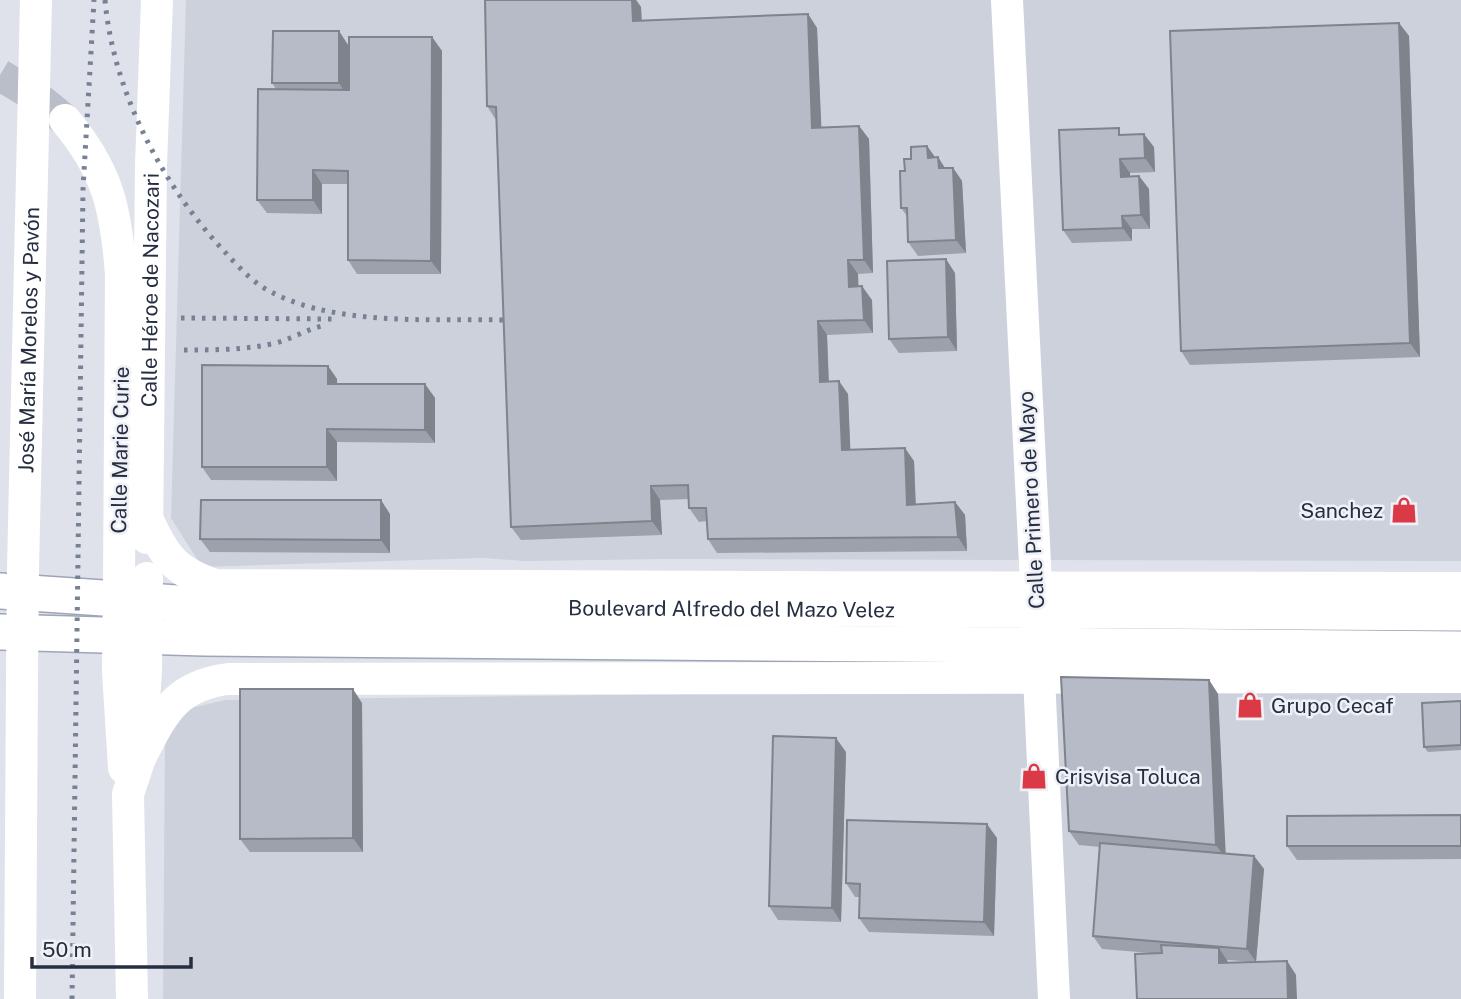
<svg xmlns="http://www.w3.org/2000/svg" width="1461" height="999" font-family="'Public Sans',sans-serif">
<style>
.built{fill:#cdd1dc}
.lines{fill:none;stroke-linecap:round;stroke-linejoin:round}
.secondary-tunnel{stroke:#babec8;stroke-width:32;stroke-dasharray:32 16;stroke-linecap:butt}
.primary-casing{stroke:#9da5b6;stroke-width:38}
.secondary{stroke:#fff;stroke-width:32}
.primary{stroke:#fff;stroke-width:35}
.rail{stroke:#778094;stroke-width:5;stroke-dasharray:3.5 7;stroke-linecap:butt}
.secondary-bridge{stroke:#fff;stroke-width:32}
.wall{fill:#9da1ab}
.shaded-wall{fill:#7f838b}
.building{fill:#b6bbc7;stroke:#7f838b;stroke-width:2}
.labels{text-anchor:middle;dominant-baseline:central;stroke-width:5;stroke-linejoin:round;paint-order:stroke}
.street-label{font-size:21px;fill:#262e42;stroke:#eff1f7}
.poi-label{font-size:21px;fill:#262e42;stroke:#eff1f7;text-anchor:start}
</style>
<rect width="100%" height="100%" fill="#dfe2ea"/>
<path class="built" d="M186 0H1461V561L666 559 525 561 482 558 202 567 171 518Z
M1076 689 1461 693V999H163L165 739 187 709 225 700Z"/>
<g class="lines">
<path class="secondary-tunnel" d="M0 75 38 98 65 120"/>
<g class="primary-casing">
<g id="primary">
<path id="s3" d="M0 591 206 605 1461 613"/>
<path d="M0 632 204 638 1461 649"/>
</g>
</g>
<g class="secondary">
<path d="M1007 0 1037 604"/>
<path d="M65 120C108 171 116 209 121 274L119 584"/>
<path d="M147 518C165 556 173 571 215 585 630 589 1046 586 1461 588"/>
<path id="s1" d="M147 538 151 165 157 0"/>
<path id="s2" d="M23 569 36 0"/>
<path d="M1038 655 1054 999"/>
<path d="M118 671 124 768"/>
<path d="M140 758C163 714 174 686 228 679L1461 677"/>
<path d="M20 999 22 678"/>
<path d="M132 999 128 794 140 758 146 671"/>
</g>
<use href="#primary" class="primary"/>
<path class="rail" d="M105 0C113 91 162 185 224 251 234 262 246 275 258 284 275 296 302 306 322 310 381 323 443 319 503 320
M181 318 334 319
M184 350C215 350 245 350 276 343 294 338 309 328 327 325
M72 999 83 189 94 0"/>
<path class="secondary-bridge" d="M1037 604 1038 654
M118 671 119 584
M146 671 147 578
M22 678 23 569"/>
</g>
<path class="wall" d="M485 0H636L641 7 642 21 808 14 817 28 821 127 859 126 869 139 873 273 858 274V286L872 300 873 333 827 335 829 381 848 394 850 450 914 461 916 505 955 502 965 515 967 551 717 553 708 539 707 521 699 522 689 508V499L660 500 662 535 521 540 511 527 496 120 487 106Z
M1399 23 1409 36 1420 357 1190 365 1181 351Z
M339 31 348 45 432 37 442 51 441 274H357L348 260V184H322V214L267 213 257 200 276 89 272 83Z
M1124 135 1154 147 1155 172 1130 173V176H1139L1149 189 1150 229H1132V241L1072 243 1063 230Z
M927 146 935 157 945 168H953L962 181 966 253 918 256 908 242 907 216 901 208 905 171 911 159Z
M955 273 957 351 899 353 889 339Z
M328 366 337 379V384H425L435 398V443L337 442V481L211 480 202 467Z
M390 514V553L210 552 200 539Z
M1209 680 1218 694 1225 853 1254 856 1264 869 1256 962 1227 960 1228 963 1287 961 1296 975 1151 953 1102 949 1093 936 1100 847 1079 845 1069 831Z
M1461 701V750L1428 752 1424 747Z
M362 703 363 852H250L240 839Z
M846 752 841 922 778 920 769 906Z
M1461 815V859L1297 860 1287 846Z
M997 838 994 936 869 932 859 918 860 897H855L846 883Z"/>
<path class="shaded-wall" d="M632 0H636L641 7 642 35 633 21Z
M808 14 817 28 822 141 812 128Z
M1399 23 1409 36 1420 357 1410 343Z
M339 31 348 45V97L339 83Z
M432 37 442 51 441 274 431 261Z
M859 126 869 139 873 273 864 260Z
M1144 134 1154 147 1155 172 1145 158Z
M927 146 937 160 928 158Z
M938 157 947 171 939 168Z
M1120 159 1130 173V190L1121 177Z
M953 168 962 181 966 253 956 240Z
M313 170 322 184V214L313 200Z
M1139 176 1149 189 1150 229 1141 215Z
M1122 216 1132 229V241L1123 228Z
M946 259 955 273 957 351 948 337Z
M848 260 858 274 859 300 849 287Z
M862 286 872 300 873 333 864 320Z
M818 321 827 335 829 395 820 382Z
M328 366 337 379V397L328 384Z
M839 381 848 394 851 464 842 450Z
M425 384 435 398V443L425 430Z
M327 429 337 442V481L327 467Z
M905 448 914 461 916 519 907 505Z
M651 486 660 500 662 535 652 521Z
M381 500 390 514V553L381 540Z
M955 502 965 515 967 551 958 537Z
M1209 680 1218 694 1226 859 1216 845Z
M353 689 362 703 363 852 353 838Z
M836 738 846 752 841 922 832 908Z
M987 824 997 838 994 936 984 922Z
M1254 856 1264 869 1256 962 1247 949Z
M1219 948 1228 962V977L1219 963Z
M1287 961 1296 975 1297 999H1288Z"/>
<path class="building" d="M485 0H632L633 21 808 14 812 128 859 126 864 260H848L849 287 862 286 864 320 818 321 820 382 839 381 842 450 905 448 907 505 955 502 958 537 708 539 706 508H689L688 485 651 486 652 521 511 527 496 107 487 106Z
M1399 23 1410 343 1181 351 1170 31Z
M273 31H339V83H272Z
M349 37H432L431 261 348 260V171L313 170V200H257L258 89 349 90Z
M1119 128V135L1144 134 1145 158 1120 159 1121 177 1139 176 1141 215 1122 216 1123 228 1063 230 1059 130Z
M927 146 928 158 938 157 939 168H953L956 240 908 242 907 208H901L900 171H905L904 159H911V147Z
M946 259 948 337 889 339 887 261Z
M202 365 328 366V384H425V430L327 429V467H202Z
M201 500H381V540L200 539Z
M1061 677 1209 680 1216 845 1069 831Z
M240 689H353V838L240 839Z
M1461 701V745L1424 747 1422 703Z
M773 736 836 738 832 908 769 906Z
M1461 815V846H1287V816Z
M847 820 987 824 984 922 859 918 860 884 846 883Z
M1100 843 1254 856 1247 949 1093 936Z
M1161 945 1219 948V963L1287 961 1288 999H1137L1135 954 1162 953Z"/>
<defs>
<g id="shop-bare" transform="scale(2.1)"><path d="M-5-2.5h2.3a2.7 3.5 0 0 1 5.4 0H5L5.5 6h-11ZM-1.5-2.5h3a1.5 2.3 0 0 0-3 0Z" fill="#da3945" stroke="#eff1f7" stroke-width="2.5" paint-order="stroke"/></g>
</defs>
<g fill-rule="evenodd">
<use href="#shop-bare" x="1404" y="510"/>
<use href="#shop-bare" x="1250" y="705"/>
<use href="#shop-bare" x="1034" y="776"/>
</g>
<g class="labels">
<g class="street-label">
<text stroke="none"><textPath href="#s1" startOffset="248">Calle Héroe de Nacozari</textPath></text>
<text stroke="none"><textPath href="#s2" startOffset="229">José María Morelos y Pavón</textPath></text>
<text transform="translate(120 450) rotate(-89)">Calle Marie Curie</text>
<text transform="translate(1031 500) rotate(-93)">Calle Primero de Mayo</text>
<text stroke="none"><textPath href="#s3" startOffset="732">Boulevard Alfredo del Mazo Velez</textPath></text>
</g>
<g class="poi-label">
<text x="1383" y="510" text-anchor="end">Sanchez</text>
<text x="1271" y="705">Grupo Cecaf</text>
<text x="1055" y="776">Crisvisa Toluca</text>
</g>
</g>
<path d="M32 957v10h159v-10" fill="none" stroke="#262e42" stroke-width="3.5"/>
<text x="42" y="957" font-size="21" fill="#262e42" stroke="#eff1f7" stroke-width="5" paint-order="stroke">50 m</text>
</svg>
